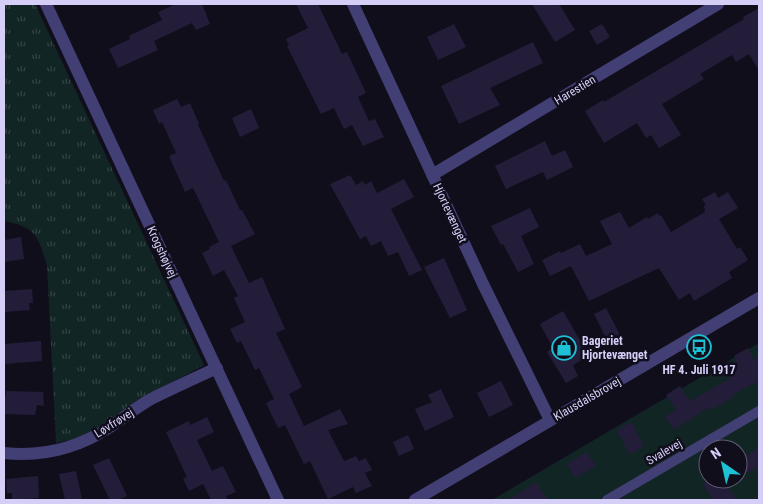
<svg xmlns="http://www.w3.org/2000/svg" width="763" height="504" font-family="'Roboto Condensed',sans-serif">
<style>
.green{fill:#122525;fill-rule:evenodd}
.park{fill:url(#park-tufts)}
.building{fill:#231d3a}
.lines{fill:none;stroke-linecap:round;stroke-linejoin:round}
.service{stroke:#423f75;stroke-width:10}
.minor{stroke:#423f75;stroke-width:12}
.tertiary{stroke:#423f75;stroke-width:12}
.labels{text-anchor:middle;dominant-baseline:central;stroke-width:5;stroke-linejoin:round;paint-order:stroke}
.street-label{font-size:12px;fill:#d5cff8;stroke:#110e1c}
.poi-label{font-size:12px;font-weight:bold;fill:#d5cff8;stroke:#110e1c;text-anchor:start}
</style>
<defs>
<pattern id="park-tufts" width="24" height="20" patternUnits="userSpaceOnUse" patternTransform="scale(1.25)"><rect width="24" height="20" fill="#122525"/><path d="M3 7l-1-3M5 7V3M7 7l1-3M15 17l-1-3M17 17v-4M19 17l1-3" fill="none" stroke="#344445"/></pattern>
</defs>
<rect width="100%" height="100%" fill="#110e1c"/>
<path class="green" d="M759 343V500H492ZM708 449H738V479H708Z"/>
<path class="park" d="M4 4H35L204 365 140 399 102 426 75 439 56 443 47 265C38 236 36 227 4 221Z"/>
<path class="building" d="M176 4H202L210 24 196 30 192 23 154 41 158 50 118 68 109 49 130 39 129 36 162 20 158 12Z
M296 4H318L342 54 347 52 366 93 358 97 369 121 375 119 384 137 363 146 352 125 344 129 334 108 321 114 287 46 289 45 286 39 308 28Z
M532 4H559L575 30 555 42Z
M759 8V71L749 54 736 62 732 55 700 74 704 79 662 104 681 135 659 148 651 135 646 138 637 123 604 143 585 111 603 100 604 102 744 19 743 17Z
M454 24 466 47 438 60 427 37Z
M602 24 610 37 597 45 589 31Z
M533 42 543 63 490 88 500 105 459 124 441 86Z
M177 99 181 107 190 103 199 124 198 125 224 181 226 180 240 210H242L255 234 231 246 249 283 262 277 285 329 276 333 302 387 289 394 304 426 340 409 348 424 328 430 344 461 356 456 359 461 366 458 372 470 365 473 372 486 356 493 353 487 328 499 310 461 304 464 285 425 278 428 266 403 274 399 259 368 255 370 241 341 237 343 230 329 245 322 234 298 238 296 224 270 213 276 202 253 210 249 209 247 219 242 193 188 185 192 169 156 176 153 162 122 159 124 153 110Z
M251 109 259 128 240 137 232 118Z
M545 141 552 156 565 150 573 167 547 180 543 172 506 189 495 166Z
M350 175 356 185 363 181 365 185 371 181 377 193 404 179 414 197 391 209 422 270 409 276 398 252 388 256 381 241 371 246 366 236 360 239 330 184Z
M715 192 718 198 728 192 738 208 719 219 737 249 740 247 748 260 729 272 732 278 694 301 690 293 679 300 659 268 589 301 571 266 550 276 542 260 560 251 561 253 580 244 586 256 612 244 600 221 620 212 629 228 647 217 648 219 658 213 659 216 661 215 671 232 705 212 704 206 706 205 702 199Z
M530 208 539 227 521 236 534 264 518 272 503 244 501 245 491 226Z
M21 237 24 259 4 262V240Z
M444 258 467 310 450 318 424 267Z
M32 289 33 303H29L30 310 4 312V291Z
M606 308 620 335 607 340 594 314Z
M563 311 589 356 573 365 578 376 566 383 547 352 553 348 540 324Z
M41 341 42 361 4 364V344Z
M748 348 754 360 759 358V381L732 395 734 397 711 410 709 407 674 430 665 417 676 410 666 395 680 386 690 401 729 379 723 368 736 360 734 356Z
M501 381 513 405 489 417 477 393Z
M441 389 454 417 425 431 415 409 432 402 428 395Z
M6 391 43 392 44 406 37 405 35 415 4 414V396H6Z
M207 417 214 432 197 440 212 471 223 466 236 492 226 496 228 500H211L203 484 189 491 183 479 187 477 166 432 189 421 190 425Z
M632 422 644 447 629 454 617 430Z
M408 435 414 449 399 456 393 442Z
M759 448V466L747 473 739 460Z
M587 452 596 466 575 478 567 464Z
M109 458 127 496 118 500H110L93 465Z
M76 471 82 500H65L59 474Z
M38 476 39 498 12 500V493H7L6 479Z
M712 479H724L736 500H713L703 484Z
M536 482 548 500H509Z"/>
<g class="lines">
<path class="service" d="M607 500 759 411"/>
<path class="minor" d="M46 4 278 500
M353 4 483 284 550 420
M432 175 718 4
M4 453C41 457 78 448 110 427 123 418 137 407 151 399 173 388 195 378 217 368"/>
<path class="tertiary" d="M415 500 759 298"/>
</g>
<defs>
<g id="bus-ring" transform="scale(1.25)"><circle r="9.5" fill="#110e1c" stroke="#1ec0d6" stroke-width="1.5"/><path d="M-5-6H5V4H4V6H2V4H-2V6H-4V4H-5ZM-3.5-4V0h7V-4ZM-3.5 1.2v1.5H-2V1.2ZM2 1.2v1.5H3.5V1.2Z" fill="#1ec0d6"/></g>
<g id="shop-ring" transform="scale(1.25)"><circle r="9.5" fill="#110e1c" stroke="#1ec0d6" stroke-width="1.5"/><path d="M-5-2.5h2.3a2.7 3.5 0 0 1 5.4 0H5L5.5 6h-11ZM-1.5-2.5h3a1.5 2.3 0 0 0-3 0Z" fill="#1ec0d6"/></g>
</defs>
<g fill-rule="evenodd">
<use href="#bus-ring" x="699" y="347"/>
<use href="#shop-ring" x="564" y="348"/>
</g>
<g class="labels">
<g class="street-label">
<text transform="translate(575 90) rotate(-31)">Harestien</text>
<text transform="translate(450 213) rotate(65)">Hjortevænget</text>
<text transform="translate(162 252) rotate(65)">Krogshøjvej</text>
<text transform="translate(587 399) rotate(-30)">Klausdalsbrovej</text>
<text transform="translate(114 423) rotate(-32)">Løvfrøvej</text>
<text transform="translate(664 452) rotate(-30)">Svalevej</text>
</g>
<g class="poi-label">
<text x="582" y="341">Bageriet<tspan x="582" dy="14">Hjortevænget</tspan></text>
<text x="699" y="370" text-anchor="middle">HF 4. Juli 1917</text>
</g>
</g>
<rect width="763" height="504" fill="none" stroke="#d5cff8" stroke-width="10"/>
<g transform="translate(723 464) rotate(326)"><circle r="24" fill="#110e1c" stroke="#5f5b74"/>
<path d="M0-4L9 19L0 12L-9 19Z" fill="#1ec0d6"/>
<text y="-8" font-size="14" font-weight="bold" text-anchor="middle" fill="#d5cff8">N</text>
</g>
</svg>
